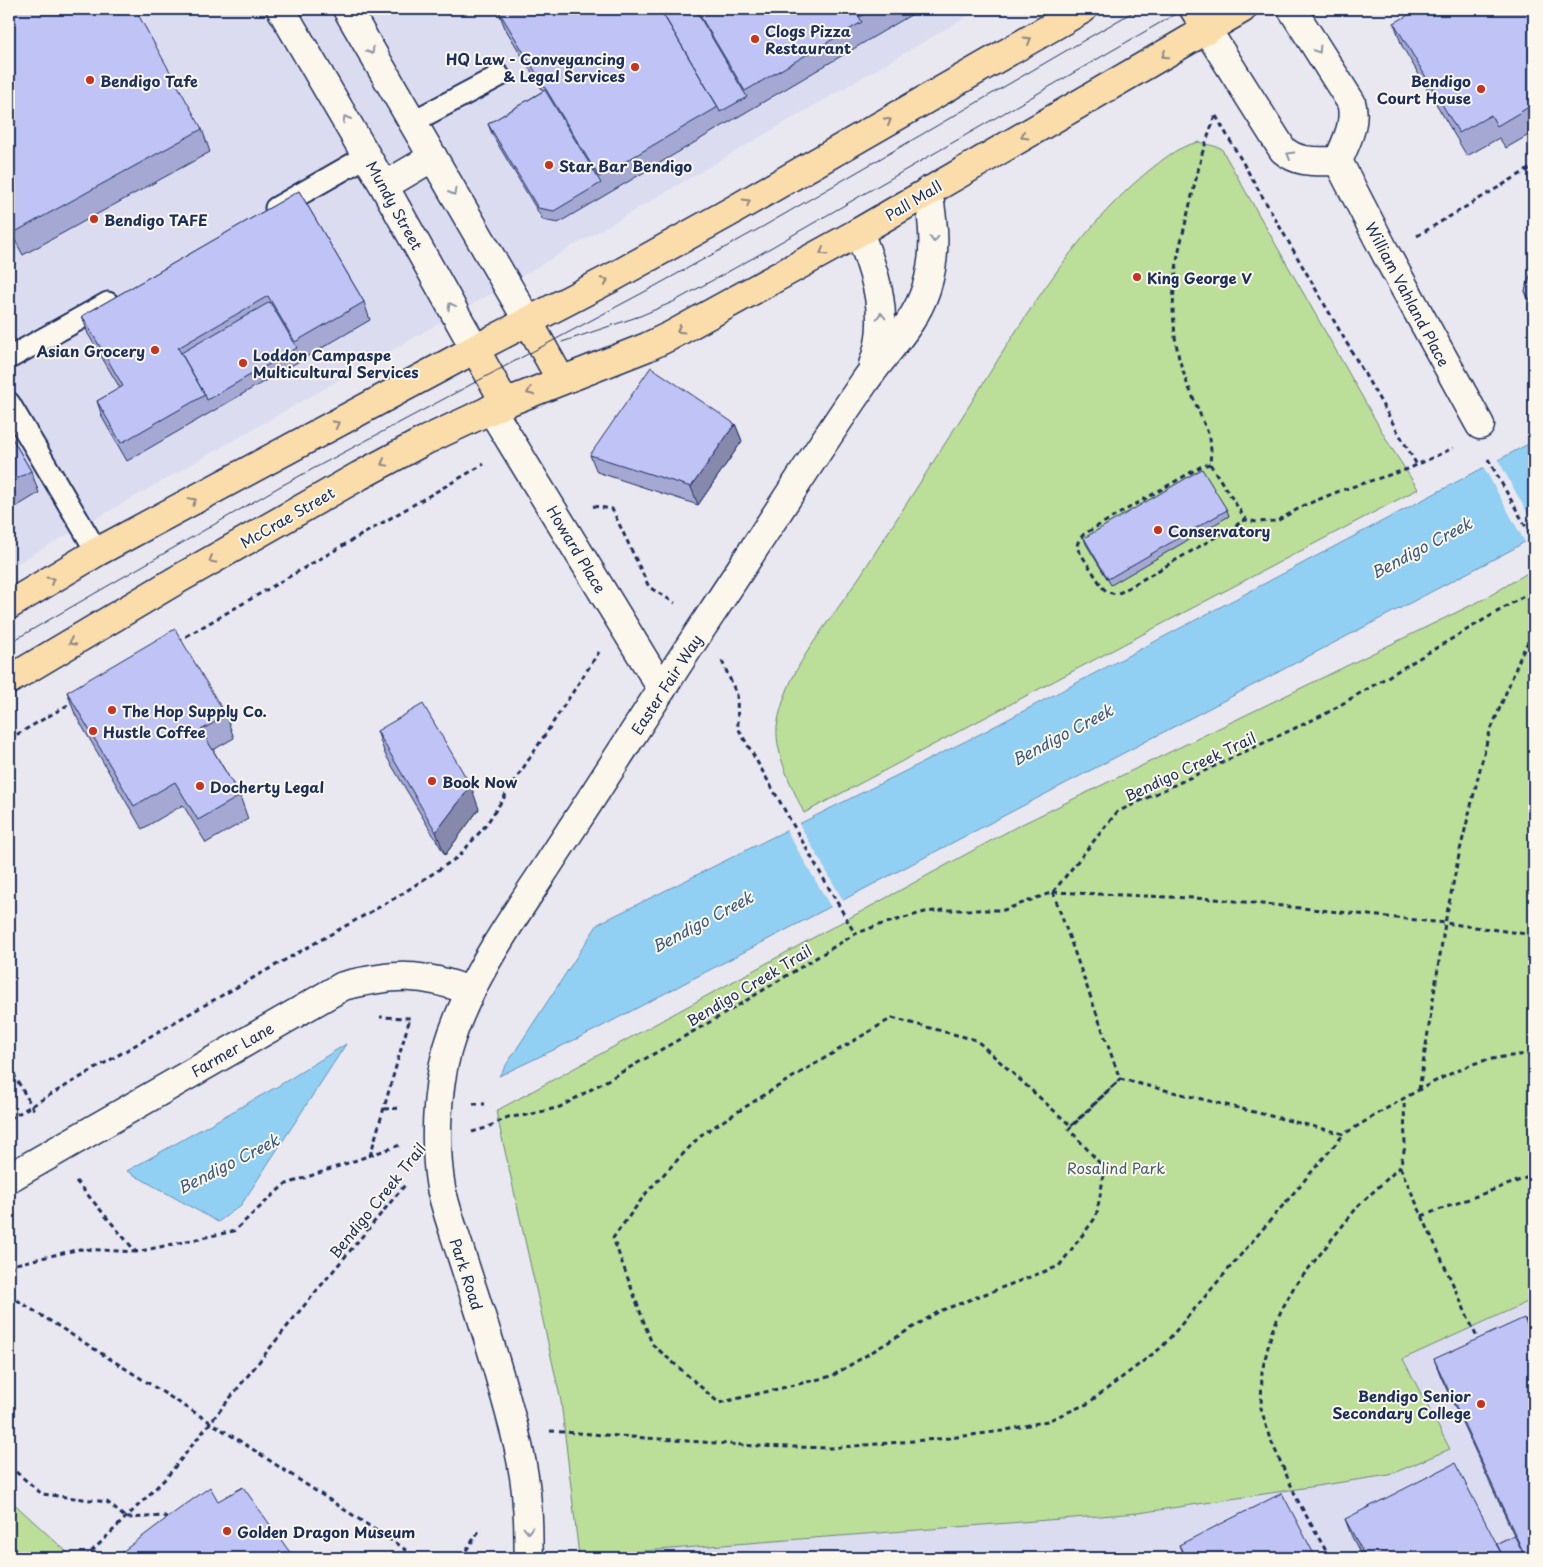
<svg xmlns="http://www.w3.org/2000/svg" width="1543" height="1567" font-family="'Playpen Sans',sans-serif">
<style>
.built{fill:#dcdcf1}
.green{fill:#bbde98;stroke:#6b867b}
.water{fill:#92d0f3;stroke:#6290b7}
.pier{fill:#e9e7ef}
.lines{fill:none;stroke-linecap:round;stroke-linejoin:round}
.lane-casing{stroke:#1b2f5e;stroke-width:25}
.street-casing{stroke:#1b2f5e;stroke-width:31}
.highway-casing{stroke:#1b2f5e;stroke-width:31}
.path{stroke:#1b2f5e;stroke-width:3;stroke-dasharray:5 4;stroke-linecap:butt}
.lane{stroke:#fbf7ec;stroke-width:21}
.street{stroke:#fbf7ec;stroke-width:28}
.highway{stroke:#fbddab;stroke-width:28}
.tram{stroke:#1b2f5e;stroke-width:1}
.wall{fill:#a4a8d3;stroke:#1b2f5e}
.shaded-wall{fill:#8688ac;stroke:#1b2f5e}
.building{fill:#bfc3f5;stroke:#1b2f5e}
.oneway{stroke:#8b8684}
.oneway2{stroke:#8b93a5}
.poi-dot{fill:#c8321e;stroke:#fbf7ec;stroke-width:2}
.labels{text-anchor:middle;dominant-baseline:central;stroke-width:4;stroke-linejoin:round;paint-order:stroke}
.poi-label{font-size:15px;font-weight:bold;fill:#1b2f5e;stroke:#fbf7ec;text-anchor:start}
.street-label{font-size:15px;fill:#1b2f5e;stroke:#fbf7ec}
.park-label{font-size:15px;fill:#435b6c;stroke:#fbf7ec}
.water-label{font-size:16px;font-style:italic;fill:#395783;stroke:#fbf7ec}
</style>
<rect width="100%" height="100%" fill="#e9e7ef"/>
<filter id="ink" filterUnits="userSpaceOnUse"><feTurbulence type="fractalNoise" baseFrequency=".02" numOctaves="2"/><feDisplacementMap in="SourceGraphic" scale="10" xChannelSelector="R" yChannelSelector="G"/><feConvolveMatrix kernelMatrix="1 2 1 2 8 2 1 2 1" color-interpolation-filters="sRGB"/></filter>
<g filter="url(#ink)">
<path class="built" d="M9 9H980L496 291 9 568Z
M1534 1299V1558H579V1556L1139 1513 1450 1448 1403 1359Z"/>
<path class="green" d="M1199 142 1221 148 1389 444 1418 489 804 813C793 789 775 755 777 727 778 718 781 708 784 699 793 672 808 650 824 627 841 604 858 580 873 556 905 506 937 456 969 406 1020 325 1072 235 1146 173 1164 159 1176 147 1199 142Z
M1534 569V1299L1403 1359 1450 1449 1389 1475 1139 1513 579 1556 561 1401 496 1111 1016 827 1486 598Z
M9 1499 69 1554 66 1558H9Z"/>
<path class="water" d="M1534 441V536L1513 549 595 1030 499 1076 598 924 980 734Z
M346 1044 241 1205 218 1222 127 1171 280 1085Z"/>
<path class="pier" d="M1497 458 1534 525V539L1526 544 1483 466Z
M798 822 844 902 832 909 785 828Z"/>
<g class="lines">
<g class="lane-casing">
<path id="lane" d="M412 122 499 76
M276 208 367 156
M9 358 108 303
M9 403 97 552"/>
</g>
<g class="street-casing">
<path id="street" d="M281 9 384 186 475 349
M347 9 528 321
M1292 9 1351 102C1357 123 1346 142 1338 161
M1207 30 1283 150C1299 164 1318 161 1338 161
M1338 161 1386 254 1480 425
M384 186 433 157
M859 232C876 275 891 319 873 365
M491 409 662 689
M9 1178 343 986C393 974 421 972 470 991
M529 1558C528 1540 529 1522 527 1505 525 1465 513 1424 502 1385 490 1341 475 1298 461 1254 454 1232 446 1210 441 1188 434 1148 436 1091 447 1051 468 978 516 915 557 851 609 772 659 692 711 614 762 537 811 460 863 384 884 353 914 326 926 289 937 255 934 225 928 191"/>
</g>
<g class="highway-casing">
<path id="highway" d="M1194 9 1207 30
M528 321 561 380
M475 349 505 403
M9 605 97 552 475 349 615 276 730 212 1083 9
M9 680 175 581 359 476 424 441 505 403 647 347 670 336 859 232 1242 9"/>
</g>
<path class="path" d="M1215 116 1202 154 1178 254 1174 286 1173 311 1175 337 1179 359 1187 383 1210 438 1211 451 1210 464 1246 520 1257 522 1277 521 1305 505 1342 490 1408 469 1453 448
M1216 116 1417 465
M1417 236 1534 166
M1488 459 1534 541
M1210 464 1202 466 1084 534C1080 538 1077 542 1077 548L1103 588C1108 593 1114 595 1121 592L1245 520
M593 506 612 509 649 587 675 603
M178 641 484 464
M722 661 737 695 738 728 855 934
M9 739 73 702
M1053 892 1215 899 1445 923 1534 935
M1053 892 1120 1079
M892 1018 976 1040 1071 1126 1120 1079 1069 1129 1105 1169 1096 1217 1059 1266 940 1311 832 1376 719 1403 652 1344 613 1238 647 1192 701 1135 788 1080Z
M9 1066 35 1112
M1120 1079 1344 1134C1386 1109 1428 1082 1473 1064 1493 1057 1514 1056 1534 1053
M1419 1090 1445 923 1460 850 1488 737 1522 653 1534 631
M473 1104H485
M384 1109 402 1108
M9 1119 180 1019 397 897 458 857 486 825 599 652
M472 1132 486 1128 508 1117 528 1115 560 1107 724 1014 855 934 876 926 925 912 945 910H1004L1053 892 1117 812 1325 714 1534 590
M370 1156 410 1018 380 1017
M1400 1167 1479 1342
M76 1181 136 1252 234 1231 284 1185 403 1144
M1422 1216 1534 1175
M9 1269 16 1264 80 1249 136 1252
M9 1295 243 1443 418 1558
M1523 1322 1531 1318 1534 1319
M550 1431 756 1446 830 1448 949 1438 1002 1431 1047 1421 1087 1404 1162 1347 1344 1134
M9 1466 42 1494 107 1502 126 1518 165 1516 169 1521
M85 1558 166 1478 298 1313 405 1185
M461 1558 481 1528
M1330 1558 1298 1501 1269 1436 1261 1408 1262 1371 1272 1331 1281 1311 1294 1287 1359 1205 1400 1167 1405 1147 1404 1099"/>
<use href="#lane" class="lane"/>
<use href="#street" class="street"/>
<use href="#highway" class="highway"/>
<path class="tram" d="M562 342 640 316 673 302 753 258 1184 9
M9 643 279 487 646 291 764 226 1138 9"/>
</g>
<path class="wall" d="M9 9 202 129 210 152 23 255 9 229Z
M501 9H921L558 223 543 220 493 136 488 124 543 91 505 28 498 10Z
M1534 9V132L1506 148 1499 138 1467 156 1402 46 1394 23Z
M299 191 364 302 370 320 127 461 103 419 97 401 120 388 88 334 82 316Z
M1534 265V315L1525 291Z
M735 424 742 441 698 505 597 472 590 455Z
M9 433 31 471 39 493 9 511Z
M1227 510 1229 516 1111 585 1086 544 1084 538Z
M67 692 226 716 234 738 213 750 240 796 248 819 206 843 183 805 142 829 75 714Z
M377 731 479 809 445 855 385 754Z
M1434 1359 1534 1558H1363L1352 1537 1345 1519 1496 1544 1514 1535 1441 1377Z
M1179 1545 1316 1558H1184Z"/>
<path class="shaded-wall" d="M735 424 742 441 698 505 691 487Z
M471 786 479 809 445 855 436 832Z"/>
<path class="building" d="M9 9H135L202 129 15 232 9 221Z
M501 9H660L718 107 599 177 498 10Z
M660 9H695L747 97 720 112 718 107Z
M696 9H854L862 22 745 91Z
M856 9H874L860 17Z
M1419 9H1534V104L1497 126 1491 115 1459 133 1394 23Z
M545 90 601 183 554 211 538 208 488 124Z
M299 191 364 302 295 342 268 296 178 348 205 395 121 443 97 401 123 386 82 316Z
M1534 265V307L1525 291Z
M270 302 297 348 207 400 205 395 181 353Z
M651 367 735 424 691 487 590 455Z
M9 433 31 471 9 483Z
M1202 469 1227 510 1108 579 1084 538Z
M175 629 226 716 201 730 240 796 198 820 175 782 134 806 67 692Z
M423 704 471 786 436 832 377 731Z
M1524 1318 1534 1341V1558H1526L1434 1359Z
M1455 1463 1504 1558H1366L1345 1519Z
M210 1487 218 1501 243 1487 294 1558H114L171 1515Z
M1282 1493 1316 1558H1186L1179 1545Z
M1514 1535 1524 1555 1521 1557 1522 1558H1504L1496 1544Z"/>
<defs><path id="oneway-chevron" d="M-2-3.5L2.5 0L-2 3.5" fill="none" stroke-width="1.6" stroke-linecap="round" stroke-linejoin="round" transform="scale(1.25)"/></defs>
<g class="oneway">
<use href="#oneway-chevron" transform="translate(1028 40) rotate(-30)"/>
<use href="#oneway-chevron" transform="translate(1165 55) rotate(150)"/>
<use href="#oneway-chevron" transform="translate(888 121) rotate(-30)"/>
<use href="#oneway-chevron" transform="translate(1024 136) rotate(150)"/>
<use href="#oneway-chevron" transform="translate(747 202) rotate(-30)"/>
<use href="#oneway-chevron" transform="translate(823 252) rotate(151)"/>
<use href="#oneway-chevron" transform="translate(605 281) rotate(-28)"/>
<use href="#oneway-chevron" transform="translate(680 330) rotate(150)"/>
<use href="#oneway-chevron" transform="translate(530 392) rotate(157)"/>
<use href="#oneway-chevron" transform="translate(336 424) rotate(-28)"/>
<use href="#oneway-chevron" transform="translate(384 463) rotate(151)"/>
<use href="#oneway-chevron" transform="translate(193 501) rotate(-28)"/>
<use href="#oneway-chevron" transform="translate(212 560) rotate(150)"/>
<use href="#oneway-chevron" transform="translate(51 580) rotate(-31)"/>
<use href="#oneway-chevron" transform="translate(72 642) rotate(149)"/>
</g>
<g class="oneway2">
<use href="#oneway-chevron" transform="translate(1318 50) rotate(58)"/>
<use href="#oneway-chevron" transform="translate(371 51) rotate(60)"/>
<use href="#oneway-chevron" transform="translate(346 119) rotate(-120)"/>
<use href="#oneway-chevron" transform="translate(1290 155) rotate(-150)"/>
<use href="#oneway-chevron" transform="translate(453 192) rotate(60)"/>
<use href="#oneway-chevron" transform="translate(934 239) rotate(91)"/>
<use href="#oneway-chevron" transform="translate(451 306) rotate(-119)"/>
<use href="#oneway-chevron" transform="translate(881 316) rotate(-91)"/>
<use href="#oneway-chevron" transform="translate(528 1530) rotate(89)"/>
</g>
</g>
<g class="poi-dot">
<circle cx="755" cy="39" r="5"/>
<circle cx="635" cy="67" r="5"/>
<circle cx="90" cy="80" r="5"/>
<circle cx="1481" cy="89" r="5"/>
<circle cx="549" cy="165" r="5"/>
<circle cx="94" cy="219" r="5"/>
<circle cx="1137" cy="277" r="5"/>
<circle cx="155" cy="350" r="5"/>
<circle cx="243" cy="363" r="5"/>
<circle cx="1158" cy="530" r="5"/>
<circle cx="112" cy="710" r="5"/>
<circle cx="93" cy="731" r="5"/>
<circle cx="432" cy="781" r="5"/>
<circle cx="200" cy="786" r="5"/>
<circle cx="1481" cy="1404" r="5"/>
<circle cx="227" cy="1531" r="5"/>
</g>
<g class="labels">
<g class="poi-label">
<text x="765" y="30">Clogs Pizza<tspan x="765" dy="17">Restaurant</tspan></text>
<text x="625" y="58" text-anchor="end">HQ Law - Conveyancing<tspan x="625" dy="17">&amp; Legal Services</tspan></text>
<text x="100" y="80">Bendigo Tafe</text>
<text x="1471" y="80" text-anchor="end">Bendigo<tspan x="1471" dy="17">Court House</tspan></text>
<text x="559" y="165">Star Bar Bendigo</text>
<text x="104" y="219">Bendigo TAFE</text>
<text x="1147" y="277">King George V</text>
<text x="145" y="350" text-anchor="end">Asian Grocery</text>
<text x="253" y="354">Loddon Campaspe<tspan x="253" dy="17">Multicultural Services</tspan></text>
<text x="1168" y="530">Conservatory</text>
<text x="122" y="710">The Hop Supply Co.</text>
<text x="103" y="731">Hustle Coffee</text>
<text x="442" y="781">Book Now</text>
<text x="210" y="786">Docherty Legal</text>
<text x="1471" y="1395" text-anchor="end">Bendigo Senior<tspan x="1471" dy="17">Secondary College</tspan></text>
<text x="237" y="1531">Golden Dragon Museum</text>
</g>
<g class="street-label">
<text transform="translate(913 200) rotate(-31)">Pall Mall</text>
<text transform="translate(395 205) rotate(61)">Mundy Street</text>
<text transform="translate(1408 294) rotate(62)">William Vahland Place</text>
<text transform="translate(287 517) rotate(-30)">McCrae Street</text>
<text transform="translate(577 549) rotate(59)">Howard Place</text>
<text transform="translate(666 684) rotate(-57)">Easter Fair Way</text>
<text transform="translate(1190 766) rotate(-25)">Bendigo Creek Trail</text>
<text transform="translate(749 985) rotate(-31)">Bendigo Creek Trail</text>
<text transform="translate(232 1049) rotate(-30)">Farmer Lane</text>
<text transform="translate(377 1200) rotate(-51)">Bendigo Creek Trail</text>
<text transform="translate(467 1274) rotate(72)">Park Road</text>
</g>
<g class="park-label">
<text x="1116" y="1167">Rosalind Park</text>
</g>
<g class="water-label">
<text transform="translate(1421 547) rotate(-28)">Bendigo Creek</text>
<text transform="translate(1062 734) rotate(-28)">Bendigo Creek</text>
<text transform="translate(702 921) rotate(-28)">Bendigo Creek</text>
<text transform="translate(228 1163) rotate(-27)">Bendigo Creek</text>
</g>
</g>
<rect width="1543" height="1567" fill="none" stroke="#fbf7ec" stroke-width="30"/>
<rect x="15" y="15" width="1513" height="1537" fill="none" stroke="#1b2f5e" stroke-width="2" filter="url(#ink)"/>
</svg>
